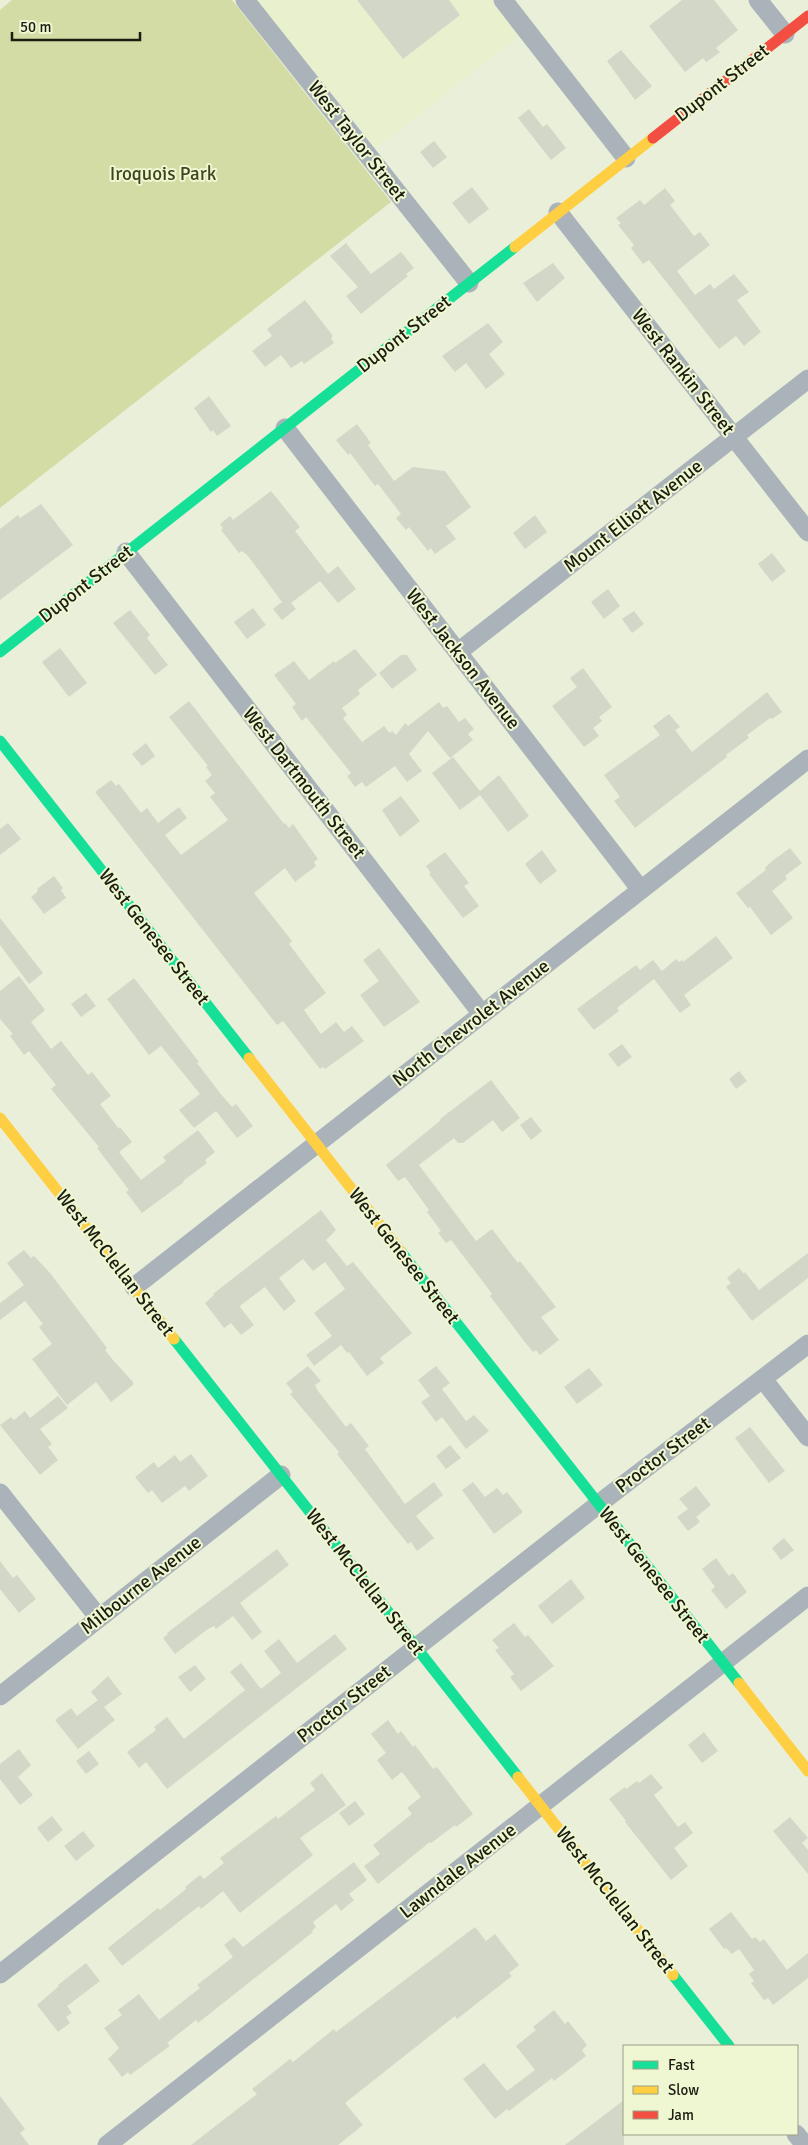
<svg xmlns="http://www.w3.org/2000/svg" width="808" height="2145" font-family="Signika,sans-serif">
<style>
.built{fill:#e8f0ce}
.green{fill:#d2dca4}
.building{fill:#d3d7c7}
.lines{fill:none;stroke-linecap:round;stroke-linejoin:round}
.street{stroke:#aab3b9;stroke-width:19}
.fast{stroke:#16e098;stroke-width:11}
.slow{stroke:#ffcf43;stroke-width:11}
.jam{stroke:#f24e42;stroke-width:11}
.labels{text-anchor:middle;dominant-baseline:central;stroke-width:4;stroke-linejoin:round;paint-order:stroke}
.street-label{font-size:19px;fill:#1b1d10;stroke:#eff7d2}
.park-label{font-size:19px;fill:#3e451d;stroke:#eff7d2}
</style>
<rect width="100%" height="100%" fill="#eaefda"/>
<path class="built" d="M257 0H491L519 36 376 149Z"/>
<path class="green" d="M12 0H232L391 202 0 508V10Z"/>
<path class="building" d="M357 0H449L460 15 403 59Z
M682 0H714L738 30 716 48 720 52 712 58 706 62 703 58 685 72 649 26Z
M621 50 652 86 635 100 607 61Z
M529 109 543 127 547 124 566 148 551 160 518 118Z
M434 141 447 157 433 168 420 152Z
M472 187 489 209 469 224 452 203Z
M665 188 675 201 670 205 694 236 700 232 710 245 677 271 695 295 710 284 714 289 734 274 749 292 737 300 761 332 744 346 736 336 719 349 649 260 643 264 631 248 634 245 618 225 621 223 616 218 640 200 644 205Z
M346 243 371 274 401 252 414 268 406 274 408 276 361 314 346 296 358 287 330 256Z
M553 263 565 278 537 302 523 283Z
M305 300 333 336 331 338 334 343 304 364 302 361 291 368 281 355 265 367 252 351 272 336 267 329Z
M488 323 503 342 489 354 505 374 486 389 466 363 455 372 442 356Z
M209 396 231 426 217 436 213 430 211 432 194 408Z
M357 424 371 443 368 445 394 481 413 467 445 471 471 507 446 526 456 539 435 554 431 548 428 551 409 527 406 530 396 518 401 514 378 484 375 486 350 453 348 455 336 440Z
M271 491 300 527 295 531 328 574 338 566 356 589 338 603 320 581 291 603 296 609 282 620 273 609 282 602 248 556 242 551 239 553 221 530 223 528 220 524 230 516 233 520Z
M41 504 73 545 0 600V529L18 515 20 518Z
M535 515 547 532 525 549 513 533Z
M772 553 786 571 772 582 758 564Z
M608 589 620 606 604 619 591 602Z
M253 608 266 625 247 639 234 622Z
M130 610 150 635 147 638 168 665 155 675 113 623Z
M634 611 644 624 632 633 622 619Z
M60 648 87 683 69 697 42 662Z
M355 649 377 675 358 690 360 694 342 708 347 715 343 718 362 742 384 726 390 733 392 731 396 735 405 723 408 726 439 702 443 708 447 706 459 722 465 718 474 729 468 734 473 740 450 758 428 731 409 754 422 771 407 782 395 766 366 787 362 782 355 787 347 776 351 773 306 717 302 721 292 707 296 704 274 675 294 661 309 680 334 661 335 663Z
M401 655H407L417 670 392 689 379 673Z
M583 668 612 707 599 717 602 721 593 728 599 736 584 747 552 706 577 687 570 678Z
M767 692 782 712 772 719 770 718 747 735 749 738 726 755 727 757 635 828 614 801 620 797 604 775 660 735 653 726 669 714 680 727 675 730 692 752Z
M189 701 284 824 285 823 289 828 293 824 318 859 314 862 316 866 295 882 285 868 254 893 292 941 289 944 326 993 304 1010 321 1034 336 1022 344 1032 352 1026 364 1041 325 1069 323 1067 320 1069 283 1021 277 1025 95 792 111 780 116 786 119 784 141 813 147 808 158 823 179 807 187 818 165 835 181 855 228 820 210 797 215 793 205 781 212 775 206 767 208 766 169 717Z
M146 743 155 756 142 766 132 754Z
M453 757 480 791 499 775 529 816 508 832 480 795 460 810 432 773Z
M401 796 420 821 400 837 382 810Z
M8 823 21 839 0 855V829Z
M790 848 802 863 785 876 787 879 772 891 793 918 771 935 750 907 748 908 736 893 766 870 765 868 772 861Z
M542 850 557 871 540 884 525 864Z
M445 852 469 883 464 886 479 906 463 918 429 874 431 873 426 866Z
M54 876 63 888 61 890 66 898 44 914 31 897 38 891 37 889Z
M0 918 43 973 29 984 0 945Z
M716 936 733 958 684 995 691 1005 680 1013 654 979 617 1008 619 1011 594 1030 577 1009 636 965 640 970 653 960 662 971 676 959 679 962 682 960 683 962Z
M379 948 420 1002 384 1027 360 995 379 981 363 960Z
M19 976 45 1010 31 1022 51 1049 61 1041 88 1075 92 1072 111 1096 100 1104 119 1129 120 1127 132 1142 119 1152 141 1180 166 1161 163 1157 198 1130 215 1152 205 1160 207 1163 183 1181 184 1182 142 1213 126 1192 129 1190 97 1148 99 1147 51 1089 56 1085 29 1051 24 1055 10 1036 13 1034 0 1019V991Z
M134 978 199 1062 197 1063 220 1093 232 1107 236 1104 253 1126 237 1138 216 1111 194 1128 179 1110 200 1094 161 1046 149 1055 107 999Z
M86 993 96 1006 81 1017 71 1004Z
M622 1044 632 1057 618 1067 608 1054Z
M739 1071 747 1081 736 1089 729 1079Z
M491 1080 520 1118 502 1132 493 1120 463 1143H458L454 1138 419 1165 476 1241 492 1229 518 1263 520 1261 556 1307 541 1317 559 1340 540 1355 536 1350 533 1352 524 1341 490 1296 492 1294 487 1287 451 1240 446 1243 438 1233 441 1231 427 1212 429 1210 405 1177 398 1181 386 1165 441 1120 440 1119Z
M531 1117 542 1131 531 1140 520 1125Z
M321 1210 336 1230 326 1240 347 1266 353 1262 412 1333 380 1358 384 1363 367 1376 349 1352 347 1353 341 1345 314 1366 306 1355 332 1336 314 1313 345 1289 325 1262 313 1271 303 1259 279 1278 296 1301 284 1311 265 1287 241 1305 240 1307 254 1325 241 1335 231 1323 224 1328 205 1303 214 1295 213 1294Z
M24 1250 31 1258 34 1256 50 1273 107 1348 105 1350 113 1360 133 1382V1385L111 1402 96 1382 67 1405 32 1359 52 1344 39 1327 43 1324 25 1301 0 1320V1303L24 1285 7 1263Z
M808 1253V1278L752 1321 726 1287 731 1283 727 1278 739 1268 744 1274 745 1272 759 1290Z
M308 1366 321 1381 315 1385 318 1391 346 1427 351 1423 369 1446 365 1449 405 1504 434 1482 443 1495 416 1516 434 1538 417 1551 411 1542 408 1544 391 1523 337 1454 339 1452 290 1394 293 1392 286 1383Z
M436 1366 450 1383 442 1389 466 1421 474 1415 489 1431 466 1449 442 1417 436 1422 421 1402 430 1396 418 1380Z
M589 1368 603 1385 577 1404 564 1387Z
M58 1396 68 1408 40 1429 52 1444 48 1447 58 1460 40 1475 0 1425 11 1417 14 1420 25 1411 30 1418Z
M750 1427 785 1471 769 1483 735 1438Z
M450 1445 461 1458 446 1469 436 1456Z
M191 1454 208 1476 189 1491 185 1486 162 1503 152 1490 148 1493 135 1477 154 1462 158 1468 175 1455 180 1462Z
M473 1482 485 1497 497 1488 503 1495 507 1492 523 1512 494 1534 462 1490Z
M696 1486 711 1505 696 1517 700 1522 688 1531 677 1517 688 1509 679 1499Z
M784 1538 794 1550 781 1560 772 1548Z
M277 1549 289 1565 240 1603 262 1632 252 1640 233 1616 216 1629 214 1626 208 1629 175 1654 163 1638 168 1634 167 1633Z
M716 1558 729 1576 733 1573 747 1592 726 1609 711 1590 715 1587 702 1569Z
M0 1561 13 1578 17 1575 36 1599 19 1613 0 1589Z
M571 1579 585 1598 552 1624 538 1606Z
M514 1623 525 1637 528 1635 554 1666 521 1691 510 1677 514 1674 495 1650 499 1648 492 1640Z
M335 1634 347 1649 167 1789 146 1762 139 1768 127 1752 156 1730 154 1727 167 1717 184 1739 245 1690 230 1672 241 1663 261 1689 281 1673 264 1651 279 1639 297 1663Z
M195 1665 206 1679 190 1692 178 1677Z
M108 1676 122 1694 104 1707 115 1720 78 1749 55 1720 71 1708 77 1716 98 1700 91 1692Z
M388 1720 398 1734 401 1731 413 1747 415 1745 433 1769 437 1767 473 1814 456 1827 455 1825 431 1843 430 1842 378 1884 364 1866 380 1854 373 1845 412 1814 407 1808 421 1797 402 1772 392 1780 377 1760 386 1753 371 1734Z
M704 1732 718 1751 702 1763 688 1745Z
M19 1749 31 1765 18 1777 33 1795 20 1805 0 1779V1764Z
M89 1751 99 1764 86 1774 76 1761Z
M322 1773 346 1805 300 1838 313 1855 240 1913 223 1891 201 1909 199 1906 122 1966 108 1948 158 1908 160 1910 186 1889 185 1887 200 1875 204 1879 224 1863 220 1858 276 1816 278 1819 315 1790 310 1783Z
M651 1774 663 1788 654 1795 678 1827 685 1822 693 1833 674 1848 688 1866 671 1880 625 1822 626 1821 609 1799 625 1787 626 1789 637 1781 639 1783Z
M355 1801 365 1814 349 1826 339 1813Z
M52 1816 63 1830 48 1842 37 1828Z
M790 1817 808 1838 802 1843 808 1850V1874L773 1831Z
M83 1831 95 1846 76 1861 64 1846Z
M354 1862 367 1880 349 1894 354 1900 341 1911 336 1904 313 1922 316 1927 312 1931 313 1932 198 2023 196 2020 167 2043 170 2046 130 2075 128 2072 122 2077 108 2059 119 2048 104 2028 122 2015 118 2010 139 1994 159 2020 200 1988 197 1985 233 1957 224 1945 234 1937 243 1947Z
M731 1912 752 1939 755 1937 760 1942 764 1939 787 1970 808 1953V1978L773 2005 768 1998 764 2000 751 1983 754 1981 749 1974 754 1970 739 1949 732 1954 726 1948 724 1949 709 1929Z
M475 1927 486 1941 495 1934 519 1965 509 1973 512 1976 457 2019 455 2016 345 2103 363 2125 338 2145H191L257 2094 252 2089 290 2059 293 2062 334 2029 336 2032Z
M86 1963 100 1981 67 2006 72 2013 66 2017 70 2023 58 2032 37 2005 59 1986 58 1985Z
M554 2010 565 2024 568 2021 587 2045 582 2050 586 2056 554 2081 552 2078 509 2111 507 2109 495 2119 463 2079 484 2063 507 2091 535 2070 516 2046 536 2030 533 2027Z
M0 2096 25 2129 20 2133 29 2145H0Z
M624 2100V2145H565Z"/>
<g class="lines">
<path class="street" d="M245 0 469 283
M503 0 626 158
M758 0 785 34
M558 212 808 532
M285 428 641 890
M126 552 482 1014
M458 652 808 379
M134 1287 808 759
M763 1379 808 1437
M0 1493 99 1618
M0 1696 281 1475
M0 1974 609 1496 808 1344
M796 2134 805 2145
M107 2145 808 1596"/>
<path class="fast" d="M0 652 515 247
M0 741 249 1058
M401 1252 739 1683
M174 1339 518 1777
M673 1975 729 2046"/>
<path class="slow" d="M515 247 653 138
M249 1058 401 1252
M0 1118 174 1339
M739 1683 808 1771
M518 1777 673 1975"/>
<path class="jam" d="M653 138 808 16"/>
</g>
<g class="labels">
<g class="street-label">
<text transform="translate(722 83) rotate(-38)">Dupont Street</text>
<text transform="translate(357 141) rotate(52)">West Taylor Street</text>
<text transform="translate(404 334) rotate(-38)">Dupont Street</text>
<text transform="translate(683 372) rotate(52)">West Rankin Street</text>
<text transform="translate(633 516) rotate(-38)">Mount Elliott Avenue</text>
<text transform="translate(86 584) rotate(-38)">Dupont Street</text>
<text transform="translate(463 659) rotate(52)">West Jackson Avenue</text>
<text transform="translate(304 783) rotate(52)">West Dartmouth Street</text>
<text transform="translate(154 937) rotate(52)">West Genesee Street</text>
<text transform="translate(471 1023) rotate(-38)">North Chevrolet Avenue</text>
<text transform="translate(404 1256) rotate(52)">West Genesee Street</text>
<text transform="translate(115 1263) rotate(52)">West McClellan Street</text>
<text transform="translate(663 1455) rotate(-37)">Proctor Street</text>
<text transform="translate(654 1575) rotate(52)">West Genesee Street</text>
<text transform="translate(365 1582) rotate(52)">West McClellan Street</text>
<text transform="translate(141 1585) rotate(-38)">Milbourne Avenue</text>
<text transform="translate(344 1704) rotate(-38)">Proctor Street</text>
<text transform="translate(458 1871) rotate(-38)">Lawndale Avenue</text>
<text transform="translate(615 1900) rotate(52)">West McClellan Street</text>
</g>
<g class="park-label">
<text x="163" y="174">Iroquois Park</text>
</g>
</g>
<rect x="623" y="2045" width="175" height="90" fill="#eff7d2" stroke="#9aa084"/>
<rect x="633" y="2061" width="25" height="8" fill="#16e098" stroke="#9aa084"/>
<text x="668" y="2070" font-size="15" fill="#1b1d10">Fast</text>
<rect x="633" y="2086" width="25" height="8" fill="#ffcf43" stroke="#9aa084"/>
<text x="668" y="2095" font-size="15" fill="#1b1d10">Slow</text>
<rect x="633" y="2111" width="25" height="8" fill="#f24e42" stroke="#9aa084"/>
<text x="668" y="2120" font-size="15" fill="#1b1d10">Jam</text>
<path d="M12 32v8h128v-8" fill="none" stroke="#1b1d10" stroke-width="2.5"/>
<text x="20" y="32" font-size="15" fill="#1b1d10" stroke="#eff7d2" stroke-width="4" paint-order="stroke">50 m</text>
</svg>
